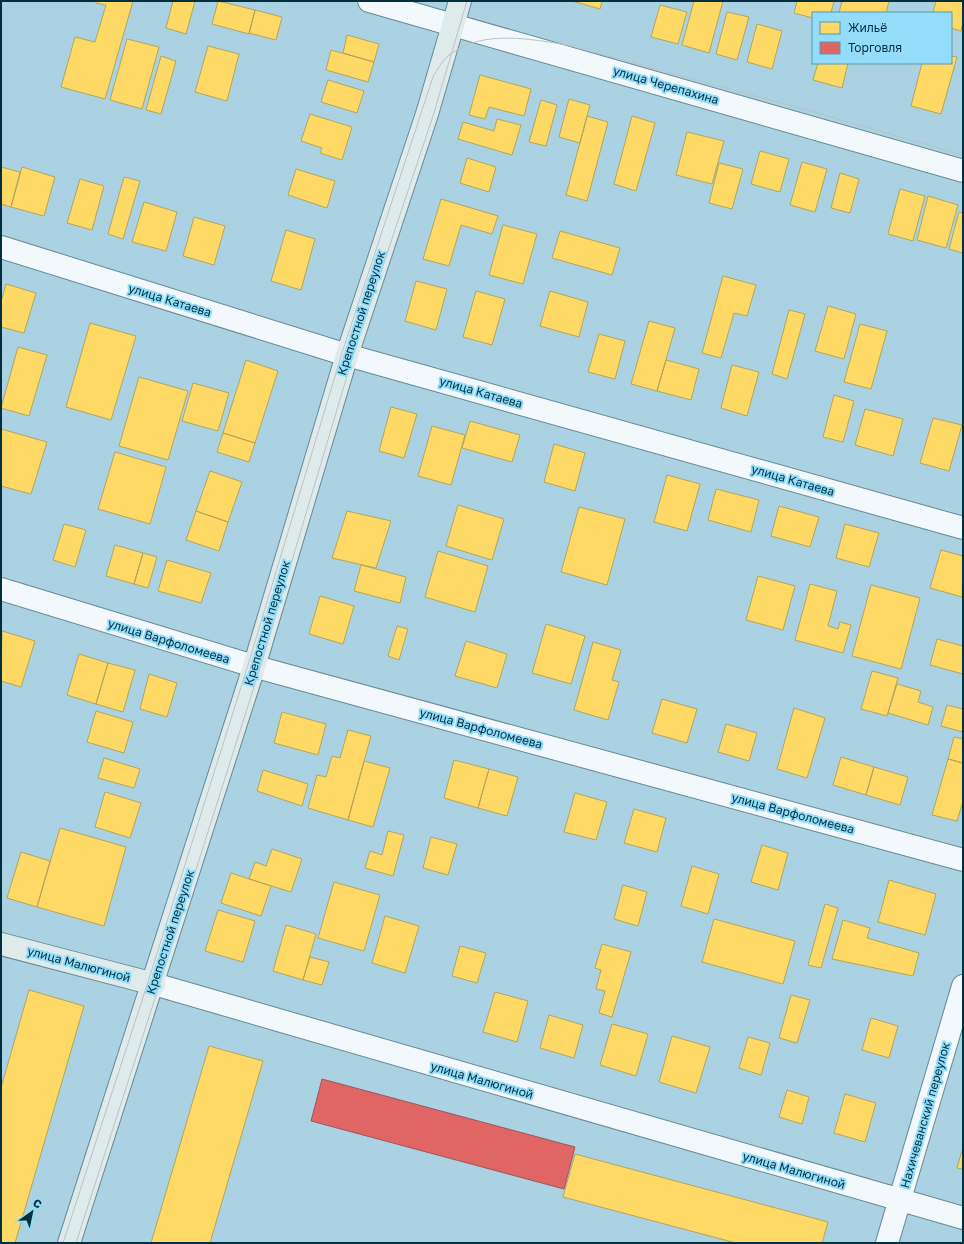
<svg xmlns="http://www.w3.org/2000/svg" width="964" height="1244" font-family="'Golos Text',sans-serif">
<style>
.homes{fill:#ffd966;stroke:#b3a65a}
.shops{fill:#e06666;stroke:#9d565a}
.lines{fill:none;stroke-linecap:round;stroke-linejoin:round}
.street-casing{stroke:#668995;stroke-width:24}
.secondary-casing{stroke:#668995;stroke-width:24}
.street{stroke:#f2f8fb;stroke-width:22}
.secondary{stroke:#dfeaeb;stroke-width:22}
.tram{stroke:#b7c3c8;stroke-width:1}
.labels{text-anchor:middle;dominant-baseline:central;stroke-width:4;stroke-linejoin:round;paint-order:stroke}
.street-label{font-size:12px;fill:#022f3d;stroke:#93ddfa}
</style>
<rect width="100%" height="100%" fill="#aad2e3"/>
<path class="homes" d="M96 1H133L105 99 61 87 75 37 95 42 106 5 96 3Z
M173 1H195L186 34 166 28Z
M218 1 255 10 249 34 212 24Z
M572 1H602L600 9Z
M694 1H723L709 53 682 45Z
M797 1H834L831 13H813V18L794 13Z
M842 1H889L886 13H839Z
M936 1H963V22L961 31 951 28V13H933Z
M660 5 687 12 678 44 651 37Z
M255 10 282 17 276 40 249 33Z
M727 12 749 17 737 60 716 54Z
M757 24 782 31 772 69 747 62Z
M347 35 379 44 374 62 343 53Z
M127 39 159 47 142 109 110 100Z
M208 46 239 54 227 101 195 92Z
M331 50 374 62 368 82 326 70Z
M161 56 176 61 161 114 146 110Z
M951 56 957 57 941 114 911 106 922 63H951Z
M818 63H848L842 88 813 80Z
M480 75 531 89 524 116 489 107 485 119 469 115Z
M328 80 364 91 357 113 321 102Z
M569 99 590 105 580 143 559 137Z
M541 100 557 105 546 146 529 142Z
M310 114 352 127 342 160 320 153 322 148 301 141Z
M587 116 608 122 587 201 566 195Z
M632 116 655 123 636 191 614 184Z
M497 119 521 125 512 155 458 139 463 122 494 131Z
M687 132 724 141 712 184 676 175Z
M760 151 789 159 780 192 751 184Z
M467 158 496 167 489 192 460 183Z
M802 162 827 169 815 212 790 205Z
M719 163 743 169 732 209 709 203Z
M1 167 20 172 11 207 1 204Z
M22 167 55 177 44 216 11 207Z
M296 169 335 181 327 208 288 195Z
M840 173 859 179 850 213 831 208Z
M124 177 140 181 123 239 108 234Z
M80 179 104 186 92 230 67 223Z
M900 189 925 196 913 241 888 234Z
M928 196 958 205 946 248 917 240Z
M441 199 498 216 492 234 461 225 449 266 423 259Z
M144 202 177 212 166 251 132 242Z
M959 212 963 213V253L949 249Z
M194 217 225 226 214 265 183 256Z
M503 225 537 234 523 284 489 275Z
M286 230 315 239 301 290 271 281Z
M560 231 620 248 612 275 552 258Z
M723 276 756 285 747 316 734 313 721 358 702 353Z
M416 281 447 289 436 330 405 321Z
M6 284 36 293 24 333 1 327V302Z
M476 291 505 299 492 345 463 337Z
M550 291 588 302 579 337 540 326Z
M828 306 856 314 844 359 815 351Z
M789 310 805 314 787 379 772 374Z
M649 321 675 328 657 391 631 384Z
M90 323 136 336 111 420 66 407Z
M860 324 887 331 871 389 844 382Z
M599 334 625 341 615 379 588 372Z
M18 347 47 355 29 416 1 408Z
M246 360 278 371 255 443 223 433Z
M666 360 699 369 691 400 657 391Z
M732 365 759 372 747 416 721 408Z
M139 377 188 391 168 460 119 446Z
M193 383 229 393 218 431 182 421Z
M834 395 854 401 843 442 823 437Z
M391 407 417 414 404 458 379 451Z
M865 409 903 419 893 456 855 445Z
M933 418 962 425 949 471 920 463Z
M470 421 520 435 512 462 462 448Z
M432 426 465 435 451 485 418 476Z
M1 429 47 442 31 494 1 486Z
M223 433 255 443 249 462 217 452Z
M554 444 585 453 575 491 544 482Z
M115 452 166 467 150 524 98 509Z
M210 471 242 482 228 522 196 511Z
M667 475 700 484 687 531 654 522Z
M716 489 759 500 751 532 708 520Z
M458 505 504 519 492 560 446 546Z
M779 506 819 517 810 547 771 536Z
M579 507 625 519 607 585 561 572Z
M196 511 228 522 219 551 186 540Z
M347 511 391 521 376 568 332 558Z
M64 524 86 530 75 567 53 560Z
M845 524 879 533 869 567 836 558Z
M115 545 143 553 134 584 106 576Z
M941 550 963 556 962 597 930 588Z
M438 551 488 566 475 612 425 597Z
M143 553 157 557 148 588 134 584Z
M167 560 211 573 201 603 158 591Z
M361 565 406 577 400 603 354 591Z
M758 576 795 586 783 630 746 620Z
M810 584 837 591 828 626 838 629 840 622 851 625 843 653 795 640Z
M871 585 920 598 901 669 852 656Z
M320 596 354 606 343 644 309 634Z
M546 624 585 636 571 684 532 673Z
M397 626 408 629 399 660 388 656Z
M2 631 35 641 21 687 1 681Z
M937 639 963 646V674L930 665Z
M466 641 507 654 497 688 455 676Z
M593 642 621 650 612 680 619 682 608 720 574 710Z
M79 654 108 663 96 704 67 695Z
M108 663 135 670 123 712 96 704Z
M872 671 898 678 887 716 861 709Z
M149 674 177 683 167 717 140 709Z
M897 684 921 691 918 702 933 707 928 725 888 713Z
M662 699 697 709 687 743 652 733Z
M947 705 963 709V732L941 726Z
M794 708 825 718 807 778 777 769Z
M96 711 133 722 124 753 87 742Z
M282 712 326 724 318 755 274 743Z
M726 724 757 733 749 761 718 752Z
M348 730 371 736 348 820 308 808 317 775 326 777 332 756 340 758Z
M954 737 963 739V763L948 759Z
M841 757 874 767 866 795 833 785Z
M104 758 140 769 134 788 98 778Z
M948 759 963 763V801L957 821 932 815Z
M454 760 489 769 478 808 444 798Z
M364 761 390 768 373 827 348 820Z
M874 767 908 777 900 805 866 795Z
M489 769 518 777 507 816 478 808Z
M263 770 308 784 302 806 257 791Z
M105 792 141 803 130 838 95 827Z
M575 793 607 802 596 840 564 832Z
M634 809 666 818 657 852 624 843Z
M60 828 126 847 104 926 37 907Z
M388 831 404 835 393 876 365 868 370 851 382 855Z
M431 837 457 844 448 875 423 868Z
M762 845 788 853 778 890 751 882Z
M272 849 302 859 291 892 249 879 255 862 266 866Z
M21 852 50 861 37 907 7 898Z
M692 866 719 874 708 914 681 906Z
M231 873 271 886 261 916 221 903Z
M889 880 936 894 925 935 878 922Z
M334 882 380 895 364 951 318 938Z
M623 885 647 892 638 926 614 919Z
M825 904 838 908 821 968 808 965Z
M218 910 255 921 243 962 205 951Z
M385 916 419 926 405 973 372 963Z
M714 919 795 941 783 984 702 962Z
M843 920 870 928 867 938 919 953 913 976 832 959Z
M286 925 316 934 303 980 273 971Z
M602 944 631 952 612 1017 599 1013 605 991 596 989 601 970 595 968Z
M460 946 486 953 477 983 452 976Z
M310 957 329 962 322 985 303 980Z
M29 990 84 1006 15 1243H1V1088Z
M495 992 528 1001 517 1042 483 1032Z
M791 995 810 1000 797 1043 779 1038Z
M549 1015 583 1025 574 1058 540 1048Z
M871 1018 898 1026 889 1058 862 1050Z
M612 1024 648 1034 636 1076 600 1065Z
M672 1036 710 1047 696 1093 659 1082Z
M748 1037 770 1043 761 1075 739 1068Z
M209 1046 263 1061 210 1243H151Z
M787 1090 809 1097 802 1124 779 1117Z
M845 1094 876 1103 865 1142 834 1133Z
M963 1147V1169L957 1168Z
M575 1154 828 1222 822 1243H736L563 1197Z"/>
<path class="shops" d="M322 1079 575 1147 564 1189 311 1121Z"/>
<g class="lines">
<g class="street-casing">
<path id="street" d="M369 1 963 171
M1 247 347 355 963 528
M1 589 260 668 963 860
M154 984 963 1218
M887 1243 963 986"/>
</g>
<g class="secondary-casing">
<path id="secondary" d="M1 944 154 984
M69 1243 254 667 347 355 427 114 460 1"/>
</g>
<use href="#street" class="street"/>
<use href="#secondary" class="secondary"/>
<path class="tram" d="M63 1243 148 982 248 665 342 353 433 77C438 68 444 58 452 53 484 30 531 39 567 45L800 108 963 155
M76 1243 159 986 260 668 353 356 433 116 467 1"/>
</g>
<g class="labels">
<g class="street-label">
<text transform="translate(666 85) rotate(16)">улица Черепахина</text>
<text transform="translate(170 300) rotate(17)">улица Катаева</text>
<text transform="translate(361 313) rotate(-72)">Крепостной переулок</text>
<text transform="translate(481 392) rotate(16)">улица Катаева</text>
<text transform="translate(793 480) rotate(16)">улица Катаева</text>
<text transform="translate(267 623) rotate(-73)">Крепостной переулок</text>
<text transform="translate(169 641) rotate(17)">улица Варфоломеева</text>
<text transform="translate(481 728) rotate(15)">улица Варфоломеева</text>
<text transform="translate(793 813) rotate(15)">улица Варфоломеева</text>
<text transform="translate(170 932) rotate(-72)">Крепостной переулок</text>
<text transform="translate(79 964) rotate(15)">улица Малюгиной</text>
<text transform="translate(482 1080) rotate(16)">улица Малюгиной</text>
<text transform="translate(925 1115) rotate(-74)">Нахичеванский переулок</text>
<text transform="translate(794 1170) rotate(16)">улица Малюгиной</text>
</g>
</g>
<rect width="964" height="1244" fill="none" stroke="#022f3d" stroke-width="4"/>
<rect x="812" y="12" width="140" height="52" fill="#93ddfa" stroke="#5997ae"/>
<rect x="820" y="22" width="20" height="12" fill="#ffd966" stroke="#5997ae"/>
<text x="848" y="32" font-size="12" fill="#022f3d">Жильё</text>
<rect x="820" y="42" width="20" height="12" fill="#e06666" stroke="#5997ae"/>
<text x="848" y="52" font-size="12" fill="#022f3d">Торговля</text>
<g transform="translate(32 1212) rotate(33)" stroke="#93ddfa" stroke-width="3" paint-order="stroke">
<path d="M0-3L7 15L0 10L-7 15Z" fill="#022f3d"/>
<text y="-6" font-size="11" font-weight="bold" text-anchor="middle" fill="#022f3d">С</text>
</g>
</svg>
